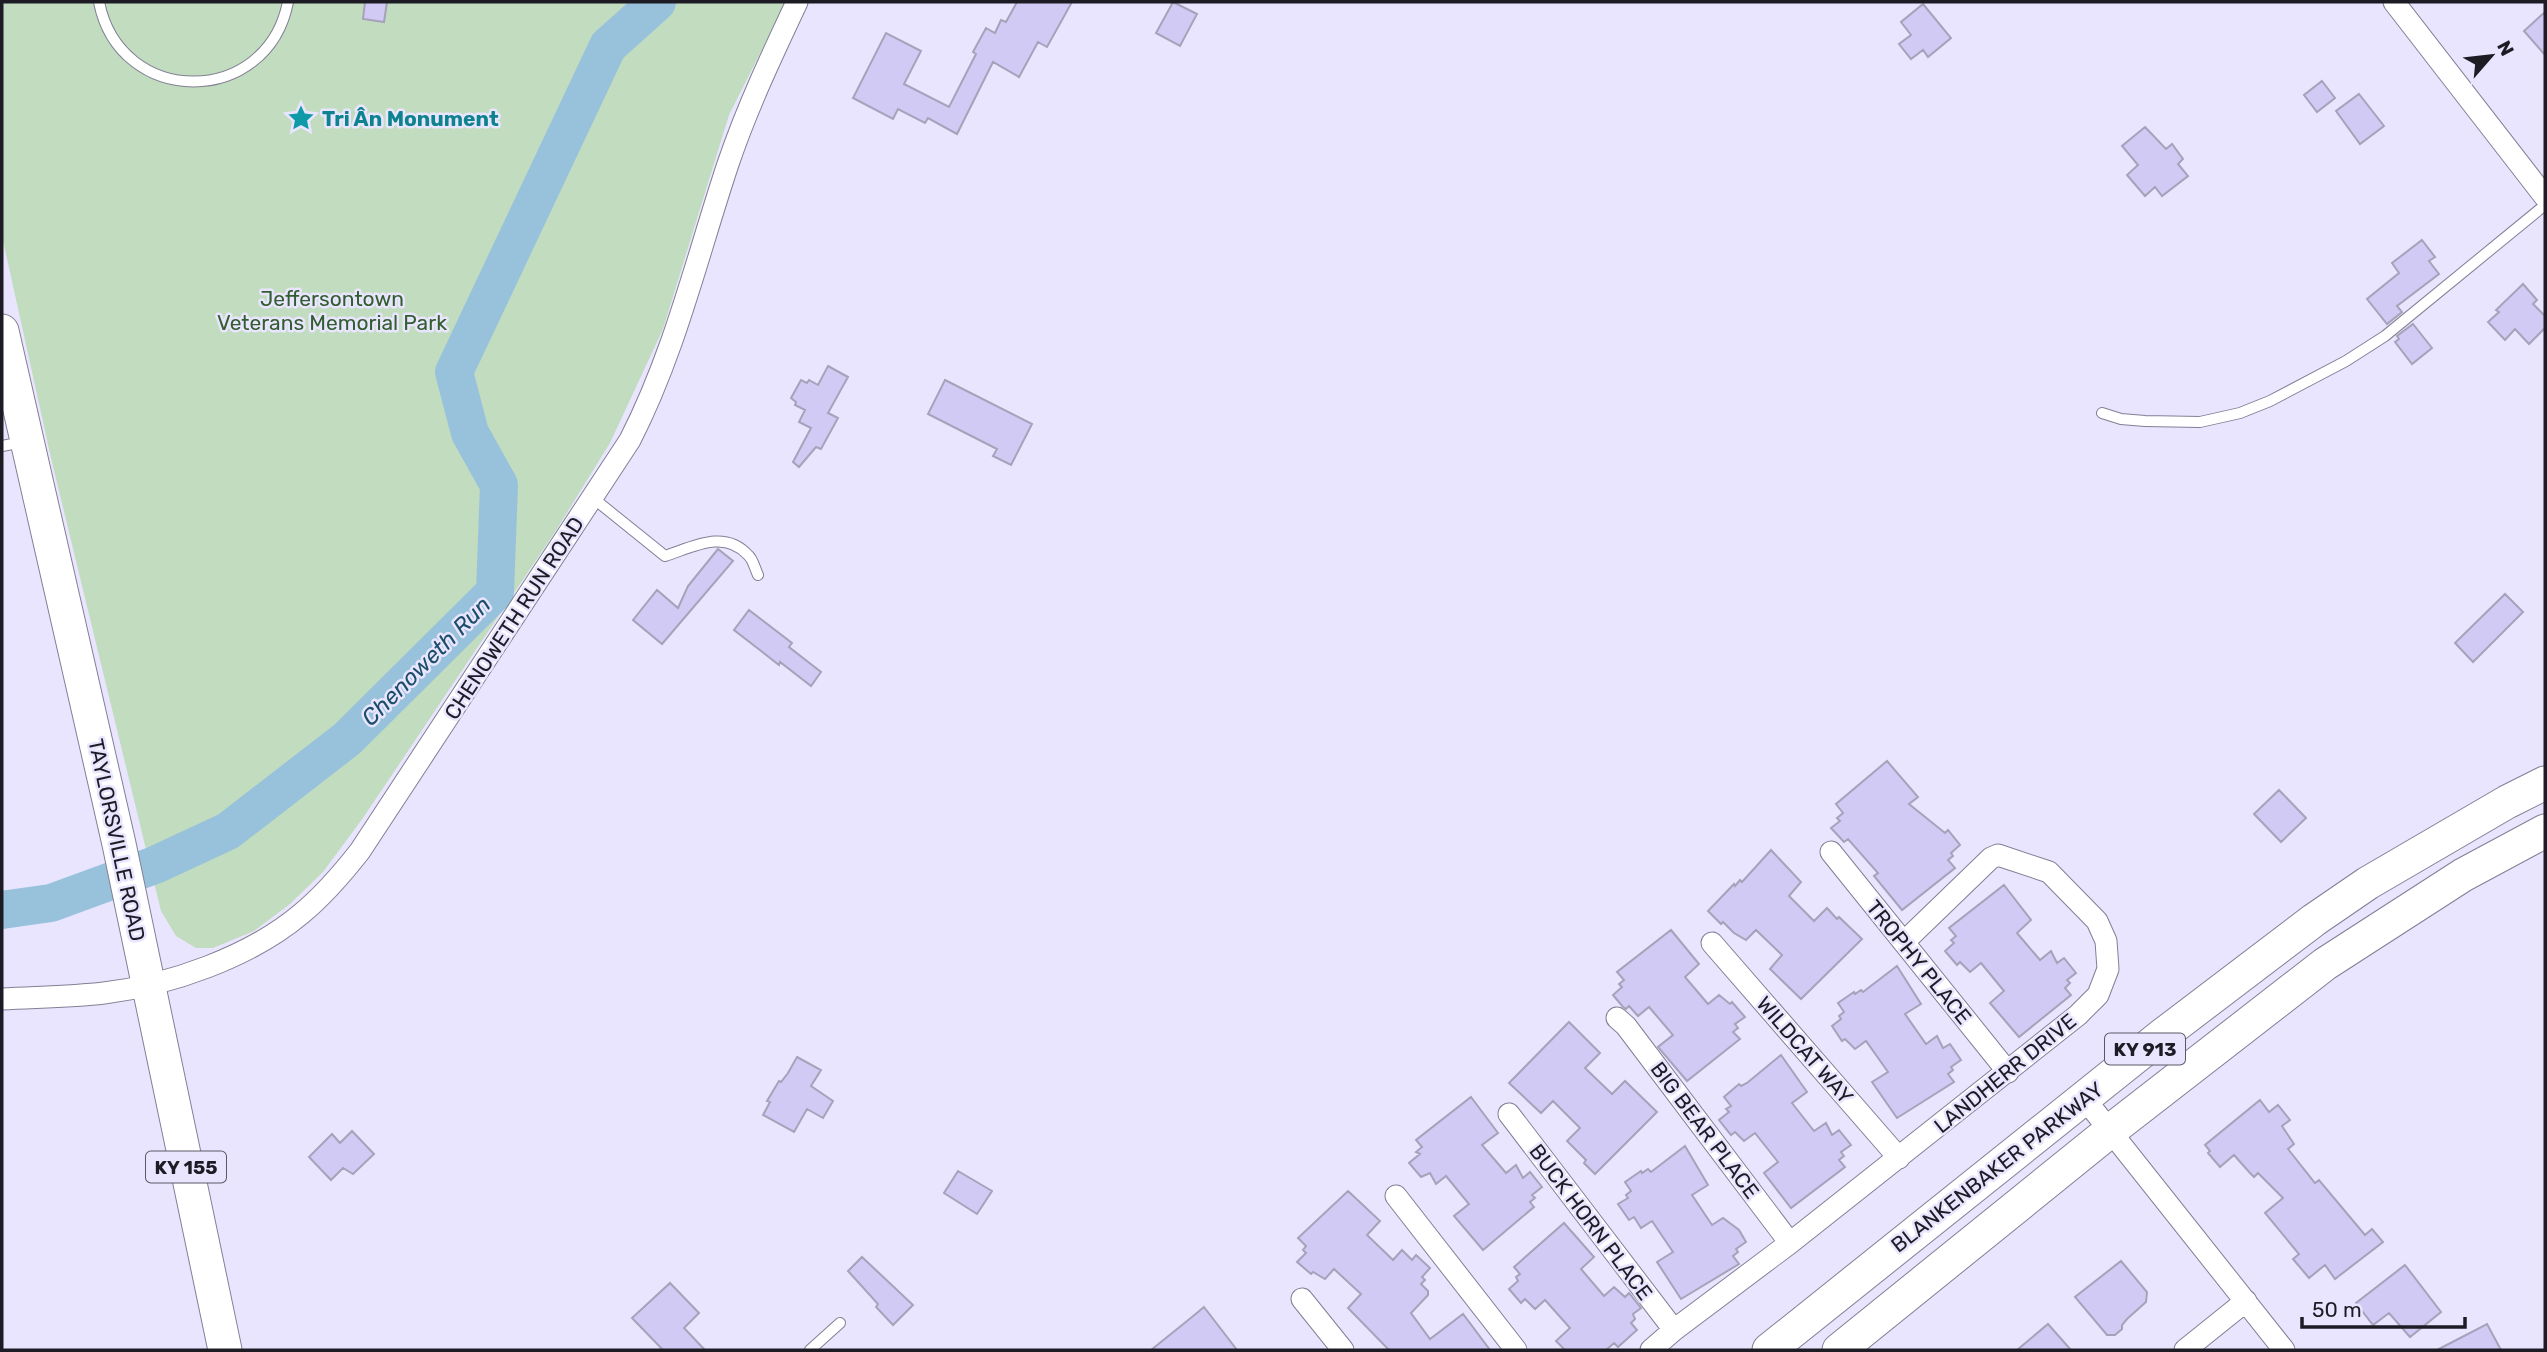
<svg xmlns="http://www.w3.org/2000/svg" width="2547" height="1352" font-family="Rubik,sans-serif">
<style>
.green{fill:#c2dcbf}
.lines{fill:none;stroke-linecap:round;stroke-linejoin:round}
.river{stroke:#98c2dc;stroke-width:38}
.building{fill:#d1caf4;stroke:#a6a2b9;stroke-width:2}
.lane-casing{stroke:#827f95;stroke-width:12}
.street-casing{stroke:#827f95;stroke-width:23}
.primary-casing{stroke:#827f95;stroke-width:35}
.lane{stroke:#fff;stroke-width:10}
.street{stroke:#fff;stroke-width:21}
.primary{stroke:#fff;stroke-width:33}
.labels{text-anchor:middle;dominant-baseline:central;stroke-width:5;stroke-linejoin:round;paint-order:stroke}
.shield{fill:#e9e5fe;stroke:#5a5866;stroke-width:2}
.shield-label{font-size:19px;font-weight:bold;fill:#1d1c25}
.culture-label{font-size:21px;font-weight:bold;fill:#0d838f;stroke:#e9e5fe;text-anchor:start}
.park-label{font-size:21px;fill:#325d2e;stroke:#e9e5fe}
.street-label{font-size:21px;fill:#1d1c25;stroke:#e9e5fe}
.water-label{font-size:23px;font-style:italic;fill:#1b4e69;stroke:#e9e5fe}
</style>
<rect width="100%" height="100%" fill="#e9e5fe"/>
<path class="green" d="M2 2H786L729 115 663 329 610 443 555 532 363 818 323 872 290 904 254 931 213 948H196L176 936 161 911 51 458 2 236Z"/>
<g class="lines">
<path class="river" d="M2 910 51 903 155 865 228 831 347 739 495 592 499 485 470 433 454 372 608 46 657 2"/>
</g>
<path class="building" d="M365 2H387L384 22 363 19Z
M1017 2H1072L1047 47 1038 42 1019 77 993 62 957 134 928 118 925 123 898 109 893 119 853 98 886 33 921 51 904 84 949 107 976 54 973 52 986 28 995 33 1001 20 1006 22Z
M1173 2 1197 14 1180 46 1156 33Z
M1923 4 1951 38 1928 57 1923 50 1911 59 1899 44 1911 35 1901 22Z
M2545 12V55L2524 31Z
M2322 81 2335 98 2317 112 2304 95Z
M2359 94 2384 126 2360 144 2336 111Z
M2145 127 2166 149 2172 144 2183 159 2178 164 2188 176 2162 196 2155 187 2145 196 2127 175 2138 165 2122 146Z
M2422 240 2435 257 2429 261 2439 274 2397 306 2402 312 2387 324 2367 299 2399 273 2392 263Z
M2523 284 2537 300 2533 304 2545 316V328L2529 344 2515 329 2505 340 2488 322 2499 312 2496 310Z
M2413 324 2432 348 2412 364 2395 342 2399 339 2397 336Z
M828 366 848 377 828 413 838 418 821 449 816 447 799 467 793 462 811 428 799 422 805 410 795 405 796 402 791 398 801 380 807 383 809 380 818 385Z
M945 380 1032 424 1011 465 993 456 997 449 928 414Z
M718 549 733 561 662 644 633 620 657 590 678 608 688 586Z
M2505 594 2523 612 2473 662 2455 643Z
M749 610 792 643 789 647 821 672 811 686 780 662 779 665 734 630Z
M1887 761 1918 797 1909 804 1945 833 1948 830 1960 845 1951 853 1953 856 1948 860 1955 868 1902 910 1874 876 1878 873 1848 839 1844 842 1831 828 1840 821 1837 818 1843 813 1836 804Z
M2279 790 2306 818 2281 842 2254 814Z
M1771 850 1801 882 1789 896 1814 921 1827 908 1837 919 1839 917 1862 939 1801 999 1770 969 1782 955 1756 930 1746 940 1734 933 1723 922 1721 924 1708 911 1734 884 1735 886 1740 880 1742 882Z
M2004 885 2031 920 2017 933 2040 960 2051 951 2057 963 2064 958 2076 973 2067 980 2070 983 2065 988 2071 995 2019 1037 1990 1003 2004 991 1981 963 1970 972 1960 962 1957 965 1945 951 1954 943 1951 940 1956 936 1949 928Z
M1671 930 1699 964 1685 977 1708 1004 1719 995 1730 1004 1732 1002 1745 1017 1735 1024 1738 1028 1733 1032 1740 1039 1687 1081 1658 1047 1673 1035 1649 1007 1638 1016 1629 1006 1626 1009 1623 1007 1613 995 1622 987 1619 984 1624 980 1617 972Z
M1897 966 1921 1004 1905 1014 1926 1044 1937 1036 1943 1048 1950 1044 1961 1060 1951 1067 1953 1070 1948 1074 1954 1082 1897 1118 1872 1082 1888 1072 1866 1041 1855 1049 1845 1039 1842 1041 1832 1026 1841 1019 1839 1016 1844 1012 1838 1003 1854 992 1855 994 1861 990 1863 992Z
M1569 1022 1600 1053 1585 1068 1612 1094 1625 1081 1657 1112 1595 1174 1584 1163 1586 1160 1567 1141 1580 1128 1553 1101 1541 1113 1509 1083Z
M1781 1055 1807 1092 1792 1103 1814 1131 1826 1123 1832 1135 1839 1130 1851 1145 1841 1152 1844 1156 1839 1160 1845 1167 1791 1208 1764 1173 1778 1162 1755 1133 1744 1141 1735 1132 1731 1135 1719 1120 1729 1112 1726 1109 1731 1106 1724 1097 1739 1084 1741 1086 1747 1083Z
M797 1057 821 1070 811 1086 833 1101 823 1118 807 1109 794 1132 763 1115 770 1102 767 1101 779 1081 781 1082 788 1073Z
M1471 1097 1498 1133 1482 1145 1506 1173 1516 1165 1523 1178 1530 1172 1542 1187 1532 1195 1535 1198 1530 1202 1534 1207 1483 1250 1454 1216 1469 1204 1446 1176 1436 1184 1430 1173 1421 1177 1409 1163 1420 1154 1416 1152 1422 1147 1416 1140Z
M2260 1100 2269 1112 2278 1105 2290 1120 2282 1126 2294 1144 2288 1149 2315 1183 2319 1180 2365 1235 2372 1229 2383 1242 2335 1279 2325 1265 2309 1278 2293 1259 2299 1254 2265 1213 2283 1198 2258 1173 2254 1177 2250 1173 2234 1155 2220 1167 2208 1153 2210 1151 2205 1145Z
M352 1131 374 1154 353 1174 343 1168 331 1180 309 1157 332 1134 340 1143Z
M1685 1146 1708 1185 1692 1195 1712 1225 1723 1218 1739 1230 1746 1242 1736 1249 1738 1252 1733 1256 1739 1264 1681 1299 1657 1262 1673 1252 1652 1221 1641 1228 1634 1217 1629 1220 1618 1204 1628 1198 1626 1195 1631 1191 1625 1182 1641 1171 1642 1173 1648 1169 1651 1172Z
M958 1171 992 1191 977 1214 944 1193Z
M1348 1191 1380 1221 1367 1235 1393 1260 1402 1250 1412 1260 1416 1255 1430 1268 1422 1277 1425 1280 1421 1284 1428 1291V1295L1411 1313 1430 1339 1463 1314 1490 1350H1389L1348 1308 1361 1294 1334 1269 1325 1279 1313 1272 1311 1274 1297 1262 1306 1253 1303 1250 1306 1246 1298 1238Z
M1564 1223 1594 1257 1581 1269 1604 1296 1614 1287 1625 1297 1629 1293 1641 1308 1633 1314 1635 1319 1631 1323 1637 1330 1618 1347 1614 1343 1606 1350H1565L1556 1341 1570 1328 1545 1300 1535 1309 1525 1299 1521 1303 1509 1289 1518 1281 1516 1277 1520 1274 1514 1267Z
M862 1257 913 1305 893 1325 876 1307 878 1304 848 1271Z
M2121 1261 2147 1292 2146 1302 2127 1319 2122 1325V1329L2115 1335H2107L2075 1297Z
M2405 1265 2441 1312 2410 1337 2389 1313 2373 1325 2356 1303Z
M670 1283 699 1313 684 1328 705 1350H663L632 1318Z
M1204 1307 1237 1350H1151L1192 1317Z
M2048 1324 2071 1350H2017Z
M2487 1324 2501 1350H2437Z"/>
<g class="lines">
<g class="lane-casing">
<path id="lane" d="M99 2C120 108 267 108 288 2
M2102 413 2121 419 2145 421 2200 422 2240 413 2270 401 2346 361 2385 336 2545 205
M2 446 23 442
M593 498 665 556C693 547 724 529 748 555 753 559 755 569 758 575
M810 1350 840 1323"/>
</g>
<g class="street-casing">
<path id="street" d="M2394 2 2545 197
M1831 852 2008 1072
M1712 943 1899 1158
M2 999C36 997 70 997 104 993 170 985 250 957 301 914 323 896 342 874 360 851L630 440C675 352 697 257 728 164 747 108 772 55 797 2
M1617 1018 1626 1026 1790 1243
M2084 1098 2284 1350
M1509 1114 1674 1330
M1396 1196 1516 1350
M1302 1299 1343 1350
M1651 1350 1674 1330 1790 1243 2078 1015 2098 995 2108 969 2106 941 2097 921 2049 872 1998 855 1991 858 1904 942
M2185 1350 2246 1301"/>
</g>
<g class="primary-casing">
<path id="primary" d="M2 331 119 844 225 1350
M1769 1350 2164 1034 2314 920 2368 883 2507 802 2545 783
M1839 1350 2110 1131 2325 964 2463 875 2545 831"/>
</g>
<use href="#lane" class="lane"/>
<use href="#street" class="street"/>
<use href="#primary" class="primary"/>
</g>
<defs>
<g id="sight-bare" transform="scale(2.1)"><path d="M0-6L1.8-2.2L6-1.7L2.9 1.2L3.7 5.4L0 3.3L-3.7 5.4L-2.9 1.2L-6-1.7L-1.8-2.2Z" fill="#0f9aa8" stroke="#e9e5fe" stroke-width="2.5" paint-order="stroke"/></g>
</defs>
<g fill-rule="evenodd">
<use href="#sight-bare" x="301" y="118"/>
</g>
<g class="labels">
<g class="shield">
<rect x="2105" y="1033.5" width="80" height="31" rx="5"/>
<rect x="146" y="1151.5" width="80" height="31" rx="5"/>
</g>
<g class="shield-label">
<text x="2145" y="1049">KY 913</text>
<text x="186" y="1167">KY 155</text>
</g>
<g class="culture-label">
<text x="322" y="118">Tri Ân Monument</text>
</g>
<g class="park-label">
<text x="332" y="298">Jeffersontown<tspan x="332" dy="24">Veterans Memorial Park</tspan></text>
</g>
<g class="street-label">
<text transform="translate(514 618) rotate(-57)">CHENOWETH RUN ROAD</text>
<text transform="translate(117 840) rotate(78)">TAYLORSVILLE ROAD</text>
<text transform="translate(1919 962) rotate(51)">TROPHY PLACE</text>
<text transform="translate(1805 1050) rotate(49)">WILDCAT WAY</text>
<text transform="translate(2005 1073) rotate(-39)">LANDHERR DRIVE</text>
<text transform="translate(1705 1130) rotate(53)">BIG BEAR PLACE</text>
<text transform="translate(1997 1167) rotate(-38)">BLANKENBAKER PARKWAY</text>
<text transform="translate(1591 1222) rotate(53)">BUCK HORN PLACE</text>
</g>
<g class="water-label">
<text transform="translate(426 661) rotate(-45)">Chenoweth Run</text>
</g>
</g>
<rect width="2547" height="1352" fill="none" stroke="#1d1c25" stroke-width="7"/>
<g transform="translate(2491 56) rotate(62)" stroke="#e9e5fe" stroke-width="5" paint-order="stroke">
<path d="M0-5L12 26L0 18L-12 26Z" fill="#1d1c25"/>
<text y="-10" font-size="19" font-weight="bold" text-anchor="middle" fill="#1d1c25">N</text>
</g>
<path d="M2302 1317v10h163v-10" fill="none" stroke="#1d1c25" stroke-width="3.5"/>
<text x="2312" y="1317" font-size="21" fill="#1d1c25" stroke="#e9e5fe" stroke-width="5" paint-order="stroke">50 m</text>
</svg>
